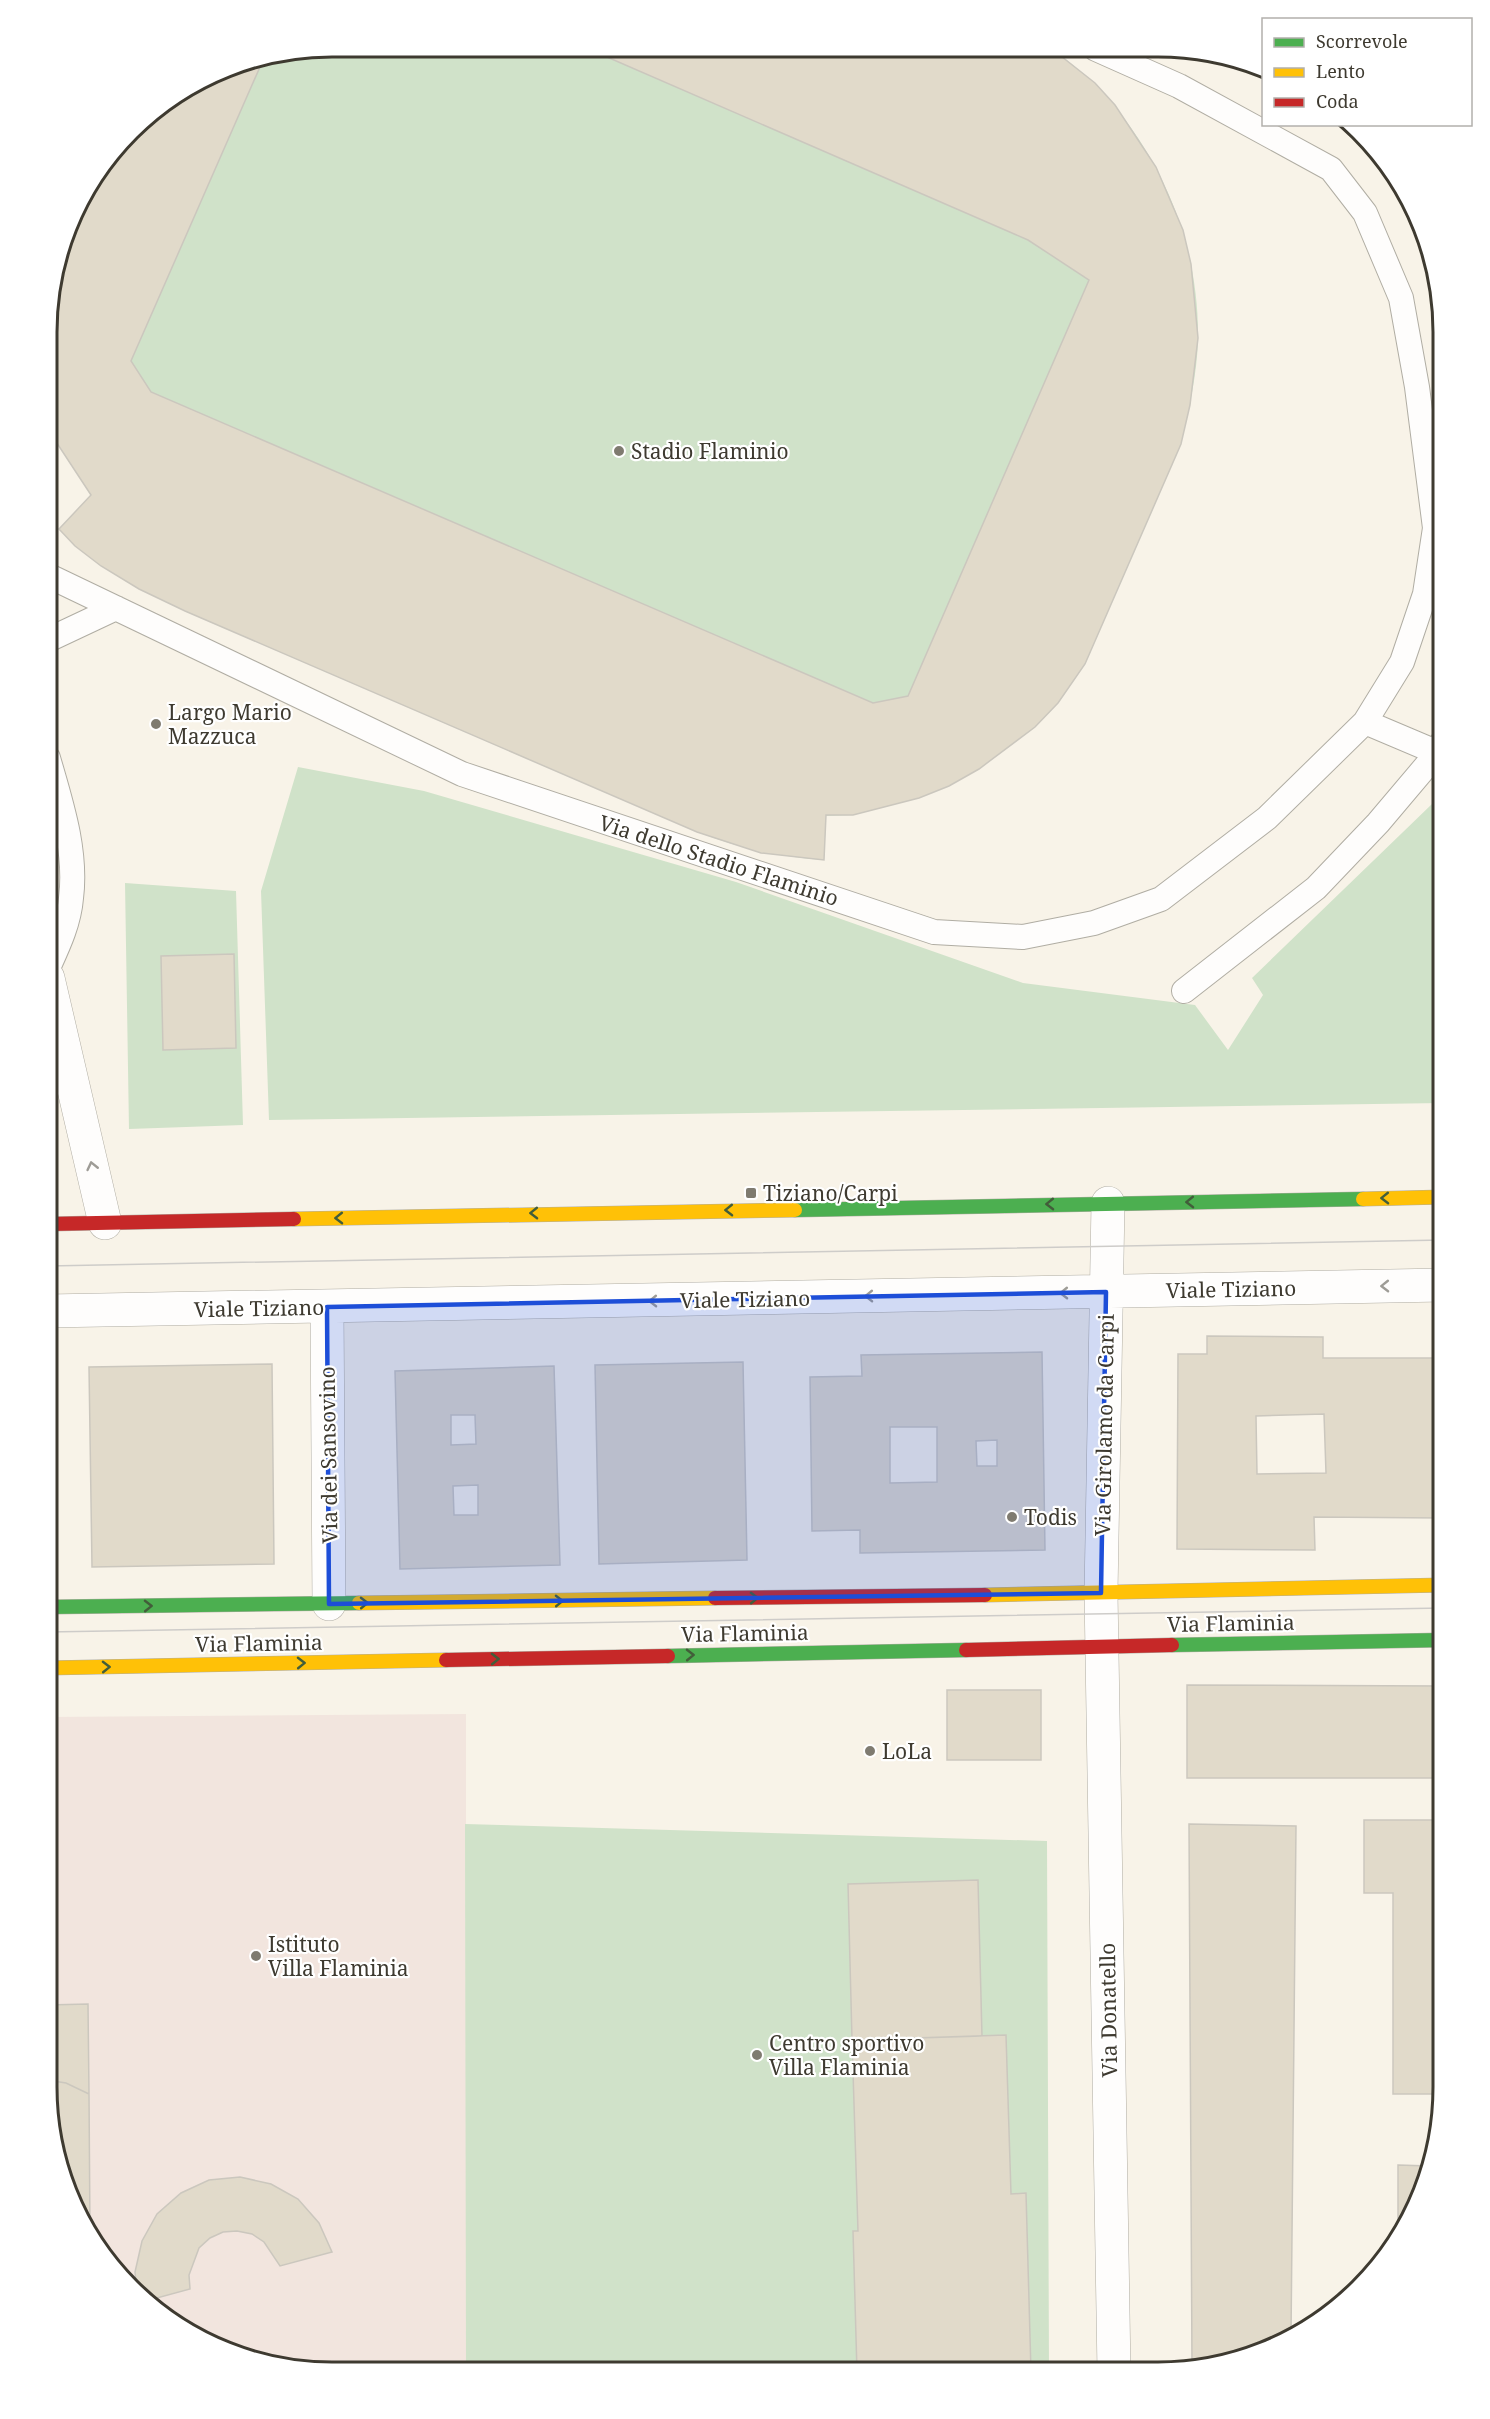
<svg xmlns="http://www.w3.org/2000/svg" width="1490" height="2419" font-family="'Noto Serif',serif">
<style>
.education{fill:#f2e5de}
.green{fill:#d0e2c9}
.building{fill:#e1daca;stroke:#cbc7be;stroke-width:1.5;fill-rule:evenodd}
.lines{fill:none;stroke-linecap:round;stroke-linejoin:round}
.lane-casing{stroke:#b0ada3;stroke-width:26}
.street-casing{stroke:#b0ada3;stroke-width:34}
.fast-casing{stroke:#b0ada3;stroke-width:15}
.slow-casing{stroke:#b0ada3;stroke-width:15}
.jam-casing{stroke:#b0ada3;stroke-width:15}
.lane{stroke:#fefdfc;stroke-width:24}
.street{stroke:#fefdfc;stroke-width:33}
.fast{stroke:#4caf50;stroke-width:14}
.slow{stroke:#ffc107;stroke-width:14}
.jam{stroke:#c62828;stroke-width:14}
.tram{stroke:#ceccc9;stroke-width:1.5}
.oneway{stroke:#9e9c96}
.oneway2{stroke:#425d3a}
.marked{fill:#1d4ed8;fill-opacity:0.2;stroke:#1d4ed8;stroke-width:4.5;stroke-linejoin:round}
.poi-dot{fill:#7f7b70;stroke:#fff;stroke-width:2}
.labels{text-anchor:middle;dominant-baseline:central;stroke-width:4.5;stroke-linejoin:round;paint-order:stroke}
.poi-label{font-size:21px;fill:#3e3a30;stroke:#fff;text-anchor:start}
.street-label{font-size:21px;fill:#3e3a30;stroke:#fff}
.rim{fill:none;stroke:#3e3a30;stroke-width:3}
</style>
<rect width="100%" height="100%" fill="#f8f3e8"/>
<path class="education" d="M466 1714V2371L295 2370 223 2351 158 2313 105 2260 68 2196 47 2087V1717Z"/>
<path class="green" d="M332 47 1052 49C1144 114 1200 226 1198 340 1197 375 1189 409 1181 444L1085 664 1058 703 1035 727 979 769 919 798 853 815 826 816 824 860C779 857 739 848 697 832L185 611C139 589 94 567 59 529L91 495 49 431V295L76 206 144 118 223 68Z
M298 767 424 791 736 882 1023 983 1195 1005 1228 1050 1263 995 1252 978 1432 804 1443 810V1103L269 1120 261 891Z
M125 883 236 891 243 1125 129 1129Z
M465 1824 1047 1841 1049 2372 466 2371Z"/>
<path class="building" d="M584 47 1052 49 1095 83 1115 105 1156 167 1183 230 1191 264 1198 338 1190 405 1181 444 1085 664 1058 703 1035 727 979 769 949 786 919 798 853 815H826L824 860 761 853 697 832 185 611 139 589 101 566 75 546 59 529 91 495 49 431V295L76 206 144 118 223 68 263 60 131 361 151 392 873 703 908 696 1089 280 1028 240Z
M234 954 236 1048 163 1050 161 956Z
M1207 1336 1323 1337V1358H1443L1442 1518 1314 1517 1315 1550 1177 1549 1178 1354H1207ZM1324 1414 1326 1473 1257 1474 1256 1416Z
M1042 1352 1045 1550 860 1553V1530L812 1531 810 1377 862 1376 861 1355ZM890 1427H937V1482L890 1483ZM997 1440V1466H977L976 1441Z
M743 1362 747 1560 599 1564 595 1365Z
M272 1364 274 1564 92 1567 89 1367Z
M554 1366 560 1565 400 1569 395 1371ZM451 1415H475L476 1444 451 1445ZM478 1485V1515H454L453 1486Z
M1187 1685 1443 1686V1778H1187Z
M947 1690H1041V1760H947Z
M1364 1820H1443V2094H1393V1893H1364Z
M1189 1824 1296 1826 1291 2337 1267 2351 1192 2366Z
M978 1880 982 2036 852 2040 848 1884Z
M88 2004 89 2094 66 2083 47 2080V2005Z
M1006 2035 1011 2194 1026 2193 1031 2372H857L853 2231H858L852 2040Z
M47 2080 66 2083 89 2094 90 2234 68 2196Z
M1398 2165 1429 2166 1422 2196 1398 2238Z
M240 2177 271 2184 298 2199 319 2223 332 2252 280 2266 264 2242 252 2234 237 2231 223 2232 210 2238 199 2248 189 2275 190 2289 146 2301 137 2292 135 2272 142 2241 157 2214 181 2193 209 2180Z"/>
<g class="lines">
<g class="lane-casing">
<path id="lane" d="M49 576 462 774 934 932 1023 937 1094 923 1161 899 1267 818 1365 722 1402 662 1425 594 1435 528 1417 387 1401 298 1365 213 1331 169 1179 86 1096 49
M48 640 116 608
M1365 722 1443 755
M48 968C58 946 69 923 71 898 77 851 61 803 48 758
M1184 991 1316 888 1378 823 1438 752 1443 741"/>
</g>
<g class="street-casing">
<path id="street" d="M48 978 105 1223
M1108 1203 1101 1593 1114 2372
M327 1307 329 1604
M48 1311 1443 1285"/>
</g>
<g class="fast-casing">
<path id="fast" d="M795 1210 1363 1199
M47 1607 359 1603
M1172 1645 1443 1640
M668 1656 966 1650"/>
</g>
<g class="slow-casing">
<path id="slow" d="M1363 1199 1443 1197
M294 1219 795 1210
M985 1595 1443 1585
M359 1603 715 1598
M47 1668 446 1660"/>
</g>
<g class="jam-casing">
<path id="jam" d="M48 1224 294 1219
M715 1598 985 1595
M966 1650 1172 1645
M446 1660 668 1656"/>
</g>
<use href="#lane" class="lane"/>
<use href="#street" class="street"/>
<use href="#fast" class="fast"/>
<use href="#slow" class="slow"/>
<use href="#jam" class="jam"/>
<path class="tram" d="M48 1266 1443 1240
M47 1632 1443 1608"/>
</g>
<defs><path id="oneway-chevron" d="M-2-3.5L2.5 0L-2 3.5" fill="none" stroke-width="1.6" stroke-linecap="round" stroke-linejoin="round" transform="scale(1.5)"/></defs>
<g class="oneway">
<use href="#oneway-chevron" transform="translate(92 1166) rotate(-103)"/>
<use href="#oneway-chevron" transform="translate(1385 1286) rotate(179)"/>
<use href="#oneway-chevron" transform="translate(1064 1293) rotate(179)"/>
<use href="#oneway-chevron" transform="translate(869 1296) rotate(179)"/>
<use href="#oneway-chevron" transform="translate(653 1301) rotate(179)"/>
</g>
<g class="oneway2">
<use href="#oneway-chevron" transform="translate(1385 1198) rotate(179)"/>
<use href="#oneway-chevron" transform="translate(1190 1202) rotate(179)"/>
<use href="#oneway-chevron" transform="translate(1050 1204) rotate(179)"/>
<use href="#oneway-chevron" transform="translate(729 1210) rotate(179)"/>
<use href="#oneway-chevron" transform="translate(534 1213) rotate(179)"/>
<use href="#oneway-chevron" transform="translate(339 1218) rotate(179)"/>
<use href="#oneway-chevron" transform="translate(754 1598) rotate(-1)"/>
<use href="#oneway-chevron" transform="translate(559 1601) rotate(-1)"/>
<use href="#oneway-chevron" transform="translate(364 1603) rotate(-1)"/>
<use href="#oneway-chevron" transform="translate(148 1606) rotate(-1)"/>
<use href="#oneway-chevron" transform="translate(690 1655) rotate(-1)"/>
<use href="#oneway-chevron" transform="translate(495 1659) rotate(-1)"/>
<use href="#oneway-chevron" transform="translate(301 1663) rotate(-1)"/>
<use href="#oneway-chevron" transform="translate(106 1667) rotate(-1)"/>
</g>
<path class="marked" d="M1106 1292 1101 1593 329 1604 327 1307Z"/>
<g class="poi-dot">
<circle cx="619" cy="451" r="6"/>
<circle cx="156" cy="724" r="6"/>
<rect x="745" y="1187" width="12" height="12" rx="3"/>
<circle cx="1012" cy="1517" r="6"/>
<circle cx="870" cy="1751" r="6"/>
<circle cx="256" cy="1956" r="6"/>
<circle cx="757" cy="2055" r="6"/>
</g>
<g class="labels">
<g class="poi-label">
<text x="631" y="451">Stadio Flaminio</text>
<text x="168" y="712">Largo Mario<tspan x="168" dy="24">Mazzuca</tspan></text>
<text x="763" y="1193">Tiziano/Carpi</text>
<text x="1024" y="1517">Todis</text>
<text x="882" y="1751">LoLa</text>
<text x="268" y="1944">Istituto<tspan x="268" dy="24">Villa Flaminia</tspan></text>
<text x="769" y="2043">Centro sportivo<tspan x="769" dy="24">Villa Flaminia</tspan></text>
</g>
<g class="street-label">
<text transform="translate(719 860) rotate(18)">Via dello Stadio Flaminio</text>
<text transform="translate(1231 1289) rotate(-1)">Viale Tiziano</text>
<text transform="translate(745 1299) rotate(-1)">Viale Tiziano</text>
<text transform="translate(259 1308) rotate(-1)">Viale Tiziano</text>
<text transform="translate(1104 1425) rotate(-89)">Via Girolamo da Carpi</text>
<text transform="translate(328 1455) rotate(-91)">Via dei Sansovino</text>
<text transform="translate(1231 1623) rotate(-1)">Via Flaminia</text>
<text transform="translate(745 1633) rotate(-1)">Via Flaminia</text>
<text transform="translate(259 1643) rotate(-1)">Via Flaminia</text>
<text transform="translate(1108 2010) rotate(-91)">Via Donatello</text>
</g>
</g>
<path d="M0 0H1490V2419H0ZM332 57H1158A275 275 0 0 1 1433 332V2087A275 275 0 0 1 1158 2362H332A275 275 0 0 1 57 2087V332A275 275 0 0 1 332 57Z" fill="#fff" fill-rule="evenodd"/>
<path class="rim" d="M332 57H1158A275 275 0 0 1 1433 332V2087A275 275 0 0 1 1158 2362H332A275 275 0 0 1 57 2087V332A275 275 0 0 1 332 57Z"/>
<rect x="1262" y="18" width="210" height="108" fill="#ffffff" stroke="#b2b0ac" stroke-width="1.5"/>
<rect x="1274" y="38" width="30" height="9" fill="#4caf50" stroke="#b2b0ac" stroke-width="1.5"/>
<text x="1316" y="48" font-size="18" fill="#3e3a30">Scorrevole</text>
<rect x="1274" y="68" width="30" height="9" fill="#ffc107" stroke="#b2b0ac" stroke-width="1.5"/>
<text x="1316" y="78" font-size="18" fill="#3e3a30">Lento</text>
<rect x="1274" y="98" width="30" height="9" fill="#c62828" stroke="#b2b0ac" stroke-width="1.5"/>
<text x="1316" y="108" font-size="18" fill="#3e3a30">Coda</text>
</svg>
